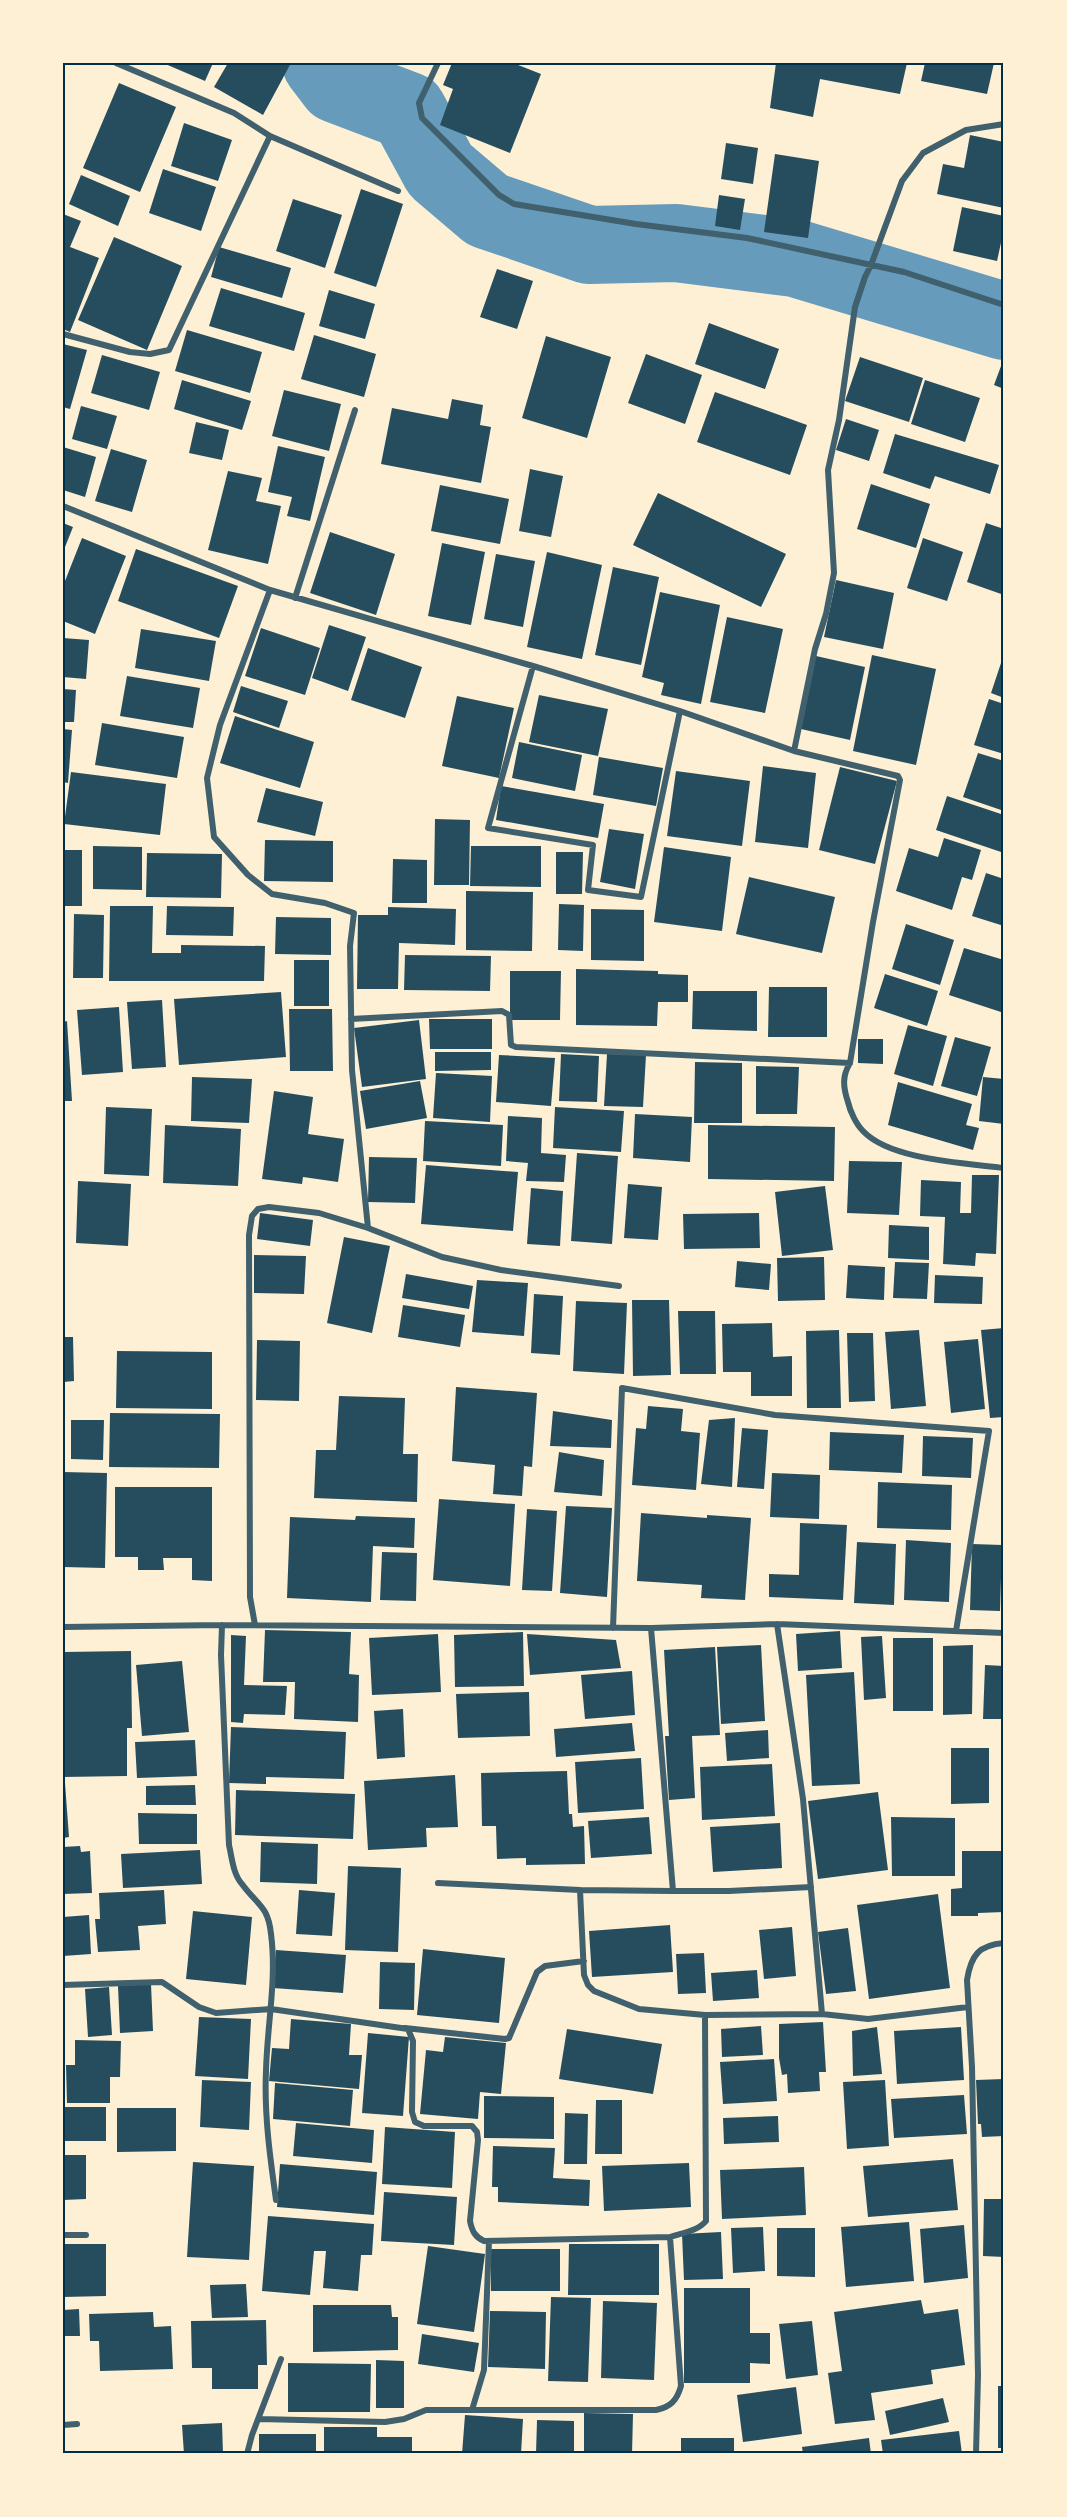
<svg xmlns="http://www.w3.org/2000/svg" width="1067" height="2517" font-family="Raleway,sans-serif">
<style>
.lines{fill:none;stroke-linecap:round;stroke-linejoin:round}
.river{stroke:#669bbc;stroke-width:78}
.building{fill:#264d5e}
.minor{stroke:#3f606c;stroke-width:6}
.neatline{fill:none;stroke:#003049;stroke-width:2}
</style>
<rect width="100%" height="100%" fill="#fdf0d5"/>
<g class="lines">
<path class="river" d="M321 63 337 84 408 111 440 170 487 210 589 245 676 243 795 258 1004 321"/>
</g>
<path class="building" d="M163 63H213L205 81Z
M228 63H291L263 115 214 87Z
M452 63H513L541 74 510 153 440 125 453 89 443 85Z
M776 63H907L900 94 820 79 813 117 770 108Z
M925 63H994L987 94 921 81Z
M119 83 176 107 140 192 83 168Z
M184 123 232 140 218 181 171 166Z
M970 135 1004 142V208L937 194 943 164 964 168Z
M726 143 758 148 753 184 721 179Z
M775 154 819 161 808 238 764 232Z
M163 169 216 187 201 231 149 213Z
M81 175 130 196 118 226 69 204Z
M361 189 403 204 376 287 334 273Z
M719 195 745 199 740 230 715 226Z
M293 199 342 215 325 268 276 251Z
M962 207 1004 216V229L997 261 953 251Z
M63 214 81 221 70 247 99 258 70 332 63 329Z
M114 237 182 266 147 350 78 320Z
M219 247 291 268 282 298 211 277Z
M497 269 533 281 517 329 480 317Z
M221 288 305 313 294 351 209 326Z
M329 290 375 304 365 339 319 326Z
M709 323 779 349 765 389 695 364Z
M187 330 262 352 250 393 175 371Z
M314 335 376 354 364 397 301 379Z
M546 336 611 357 587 438 522 418Z
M63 344 87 350 70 409 63 407Z
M646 354 702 375 685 424 628 403Z
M102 355 160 372 149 410 91 393Z
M860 357 923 378 909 422 845 401Z
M1004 358V389L994 385Z
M182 380 251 401 242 430 174 409Z
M925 380 980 398 965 442 911 424Z
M284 390 341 404 329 451 272 436Z
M715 392 807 425 790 475 697 442Z
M452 399 483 405 480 425 491 427 481 483 381 464 392 408 448 419Z
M81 406 117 416 107 449 72 439Z
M846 419 879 430 869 461 836 450Z
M196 422 229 430 222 460 189 453Z
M895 434 999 465 990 494 935 476 930 489 883 473Z
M278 446 325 457 310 521 287 516 292 497 268 492Z
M63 447 96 457 85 497 63 490Z
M111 449 147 460 132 512 95 501Z
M530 469 563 476 551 537 519 531Z
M228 471 262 478 256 501 281 506 268 564 208 550Z
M871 484 930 504 916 548 857 529Z
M440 485 509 499 500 544 431 531Z
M658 493 786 554 761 607 633 545Z
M63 523 73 527 63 552Z
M986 523 1004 529V595L967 582Z
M330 532 395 554 376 615 310 593Z
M82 538 126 556 95 634 63 621V586Z
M923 538 963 552 947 601 907 588Z
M442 543 485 552 471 625 428 616Z
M136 549 238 586 219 638 118 601Z
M547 552 602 565 582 659 527 647Z
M496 554 535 561 523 627 484 619Z
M613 567 659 577 641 665 595 655Z
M836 580 894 593 883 649 824 637Z
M660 592 720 605 701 704 661 695 664 683 642 677Z
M727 617 783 629 765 713 710 702Z
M329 625 366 637 348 691 312 678Z
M261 628 320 648 305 695 245 676Z
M141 629 216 641 209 681 135 668Z
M63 638 89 640 86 679 63 677Z
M368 648 422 667 405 718 351 700Z
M1004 654V698L991 693Z
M872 655 936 669 916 765 853 751Z
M816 656 865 667 850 740 801 729Z
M127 676 200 688 193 728 120 716Z
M241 686 288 701 279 728 233 712Z
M63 689 76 690 74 722H63Z
M539 695 608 709 598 756 529 742Z
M457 696 514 708 499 778 442 766Z
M989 699 1004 704V754L974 745Z
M235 716 314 742 300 788 220 763Z
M102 723 184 737 177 778 95 765Z
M63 729 72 730 68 783 63 782Z
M519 742 582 755 575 791 512 778Z
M978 753 1004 761V811L963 797Z
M599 757 663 768 656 806 593 795Z
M763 766 816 773 808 848 755 842Z
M840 767 897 781 875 864 819 850Z
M676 771 750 781 742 846 667 836Z
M71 772 166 784 160 835 64 824Z
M501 786 604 804 598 838 496 820Z
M266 788 323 802 315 836 257 822Z
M947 796 1004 815V853L936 830Z
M435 819 470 820 469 885H434Z
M609 829 644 834 635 889 600 882Z
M944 838 981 850 972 880 962 877 952 910 896 891 909 848 938 857Z
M265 840 333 841V882L264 881Z
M93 846 142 847V890L93 889Z
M471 846H541V887L470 886Z
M664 847 731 857 722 931 654 922Z
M63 850H82V906H63Z
M556 852H583L582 894H556Z
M147 853 222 854 221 898 146 897Z
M393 859 427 860V903H392Z
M986 873 1004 879V926L972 916Z
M749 877 835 897 822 953 736 934Z
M466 891 533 892 532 951 466 950Z
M559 904 584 905 583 951 558 950Z
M110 906H153L152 953H181V945L265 946 264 981H109Z
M167 906 234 907 233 936 166 935Z
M388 907 456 909 455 945 399 943 398 989H357L358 915H388Z
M591 909 644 910V961L591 960Z
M74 914 104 915 103 978H73Z
M276 917 331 918V955L275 954Z
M906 924 954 940 940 985 892 969Z
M964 948 1004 960V1013L949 995Z
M405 955 491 956 490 991 404 990Z
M294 960H329V1006H294Z
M576 969 658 971V974L688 975V1002H658L657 1026 576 1025Z
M510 971H561L560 1020H510Z
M885 974 938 991 927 1026 874 1008Z
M769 987H827V1037H768Z
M693 991H757V1031L692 1029Z
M281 992 286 1057 179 1065 174 999Z
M162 1000 166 1067 132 1069 127 1002Z
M119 1007 123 1072 82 1075 77 1010Z
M289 1009H332L333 1071H290Z
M429 1019H492V1049H430Z
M419 1020 426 1079 362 1087 354 1028Z
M67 1021 72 1101H63V1022Z
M908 1025 947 1036 933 1086 894 1074Z
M955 1037 991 1047 977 1096 941 1086Z
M858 1039H883V1064L858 1063Z
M435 1052H491V1070L435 1071Z
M561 1054 599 1056 597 1102 559 1101Z
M607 1054 646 1055 643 1107 604 1106Z
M499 1055 555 1058 551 1106 496 1102Z
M695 1062 742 1063V1123H694Z
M756 1066 799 1067 797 1114H756Z
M436 1073 492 1076 490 1122 433 1118Z
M192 1077 252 1079 249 1123 191 1121Z
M983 1077 1004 1079V1124L979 1121Z
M420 1081 427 1118 366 1129 360 1091Z
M898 1082 972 1104 966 1125 979 1128 973 1150 888 1125Z
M274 1091 313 1097 308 1134 344 1139 338 1182 303 1177 302 1184 262 1179Z
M106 1107 152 1109 149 1176 104 1174Z
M555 1107 624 1111 621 1152 553 1148Z
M635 1114 692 1117 690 1162 633 1158Z
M508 1116 542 1118 541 1153 566 1155 564 1182 526 1181 528 1163 506 1161Z
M425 1121 503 1125 501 1166 423 1161Z
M165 1125 241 1129 238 1186 163 1183Z
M708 1125 835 1127 834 1181 708 1179Z
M577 1153 618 1156 612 1244 571 1241Z
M369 1157 417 1158 415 1203 368 1202Z
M849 1161 902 1162 899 1215 847 1213Z
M426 1165 518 1172 513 1231 421 1224Z
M972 1175H999L996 1254 976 1253 975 1266 943 1264 945 1217 920 1216 921 1180 961 1182 960 1213H971Z
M78 1181 131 1184 128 1246 76 1243Z
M628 1184 662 1187 658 1240 624 1238Z
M825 1186 833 1250 782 1256 775 1192Z
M531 1188 563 1191 560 1246 527 1244Z
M260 1213 313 1220 310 1246 257 1239Z
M759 1213 760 1248 684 1249 683 1214Z
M889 1225 929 1227V1260L888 1258Z
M344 1237 390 1246 372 1333 327 1323Z
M254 1255 306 1256 304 1294 254 1293Z
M824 1257 825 1300 778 1301 777 1258Z
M737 1261 771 1264 769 1290 735 1287Z
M895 1262 929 1263 927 1299 893 1298Z
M848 1265 885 1267 884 1300 846 1298Z
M406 1274 473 1286 469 1309 402 1298Z
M935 1275 983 1277 982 1304 934 1303Z
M477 1280 528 1283 524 1336 472 1332Z
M534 1294 563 1296 560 1355 531 1353Z
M632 1300H669L671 1375 633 1376Z
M576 1301 627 1303 624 1374 573 1371Z
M403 1305 465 1315 460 1347 398 1337Z
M678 1311H715L716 1374H680Z
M772 1323 773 1357 792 1356V1396H751V1372H723L722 1324Z
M1004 1328V1417L990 1418 981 1330Z
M839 1330 841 1408H807L806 1331Z
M919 1330 926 1406 891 1409 885 1332Z
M847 1333H873L875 1401 849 1402Z
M63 1337H73L74 1381 63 1382Z
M978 1339 985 1409 951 1413 944 1342Z
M257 1340 300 1341 299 1401 256 1400Z
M117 1351 212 1352V1409L116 1408Z
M456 1387 537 1393 532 1467 524 1466 522 1496 493 1494 495 1465 452 1461Z
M339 1396 405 1398 403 1454H418L417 1502 314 1498 316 1450H336Z
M648 1406 683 1409 681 1431 700 1433 696 1490 632 1485 636 1428 646 1429Z
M553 1411 612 1420 611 1448 550 1446Z
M110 1413 220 1414 219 1468 109 1467Z
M735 1418 732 1487 701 1484 709 1420Z
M71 1420H104L103 1460 71 1459Z
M742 1428 768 1430 764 1489 737 1487Z
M830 1432 904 1435 902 1473 829 1470Z
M923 1436 973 1438 971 1478 922 1476Z
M559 1452 604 1460 602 1496 554 1492Z
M63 1472 107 1473 105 1568 63 1567Z
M772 1473 820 1475 819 1519 770 1517Z
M878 1482 952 1485 951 1530 877 1528Z
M115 1487H212V1581L192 1580V1558H163L164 1570H138V1557H115Z
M439 1499 515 1504 510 1586 433 1580Z
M566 1506 612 1508 607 1597 560 1593Z
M527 1509 557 1511 552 1591 522 1590Z
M641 1513 707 1518V1515L751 1518 745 1600 701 1598 702 1585 637 1581Z
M356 1516 415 1518 414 1548 373 1546 371 1602 287 1598 290 1517 355 1520Z
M800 1523 847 1525 843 1600 769 1597V1574L799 1575Z
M906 1540 951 1543 949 1602 904 1600Z
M857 1542 896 1544 894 1605 854 1603Z
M972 1544 1002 1545 1000 1611 970 1610Z
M382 1552 417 1553 416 1601 380 1600Z
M265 1630 351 1632 349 1674 359 1675 358 1722 294 1719 295 1682H263Z
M840 1631 842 1668 798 1671 796 1634Z
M523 1632 524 1686 455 1687 454 1635Z
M438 1634 441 1692 372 1695 369 1638Z
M527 1634 616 1640 621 1668 530 1675Z
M231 1635 246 1636 244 1685 287 1686 285 1715 244 1714 243 1723 231 1722Z
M882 1636 886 1698 864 1700 861 1637Z
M893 1638H933V1711H893Z
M761 1645 765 1721 721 1724 717 1647Z
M973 1645 972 1714 943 1715V1646Z
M715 1647 720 1735 692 1736 695 1798 669 1800 665 1736H669L664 1650Z
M131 1651 132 1728H127V1776L63 1777V1652Z
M182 1661 189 1732 142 1736 136 1665Z
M985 1665 1004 1666V1719H983Z
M632 1671 635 1715 585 1719 581 1675Z
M854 1672 860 1784 812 1786 806 1675Z
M529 1692 530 1736 458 1738 456 1694Z
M403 1709 405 1757 377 1759 374 1711Z
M632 1723 635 1751 556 1757 554 1729Z
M231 1727 346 1732 344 1779 266 1777V1784L229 1783Z
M768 1730 769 1758 727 1761 725 1733Z
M195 1740 197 1776 137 1778 135 1742Z
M951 1748H989V1803L951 1804Z
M641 1758 644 1809 578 1813 575 1762Z
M772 1764 775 1816 702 1820 700 1767Z
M567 1771 569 1814H572L573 1827 584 1826 585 1864 526 1865V1858L497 1859 496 1826H482L481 1773Z
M455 1775 458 1827 426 1828 427 1847 368 1850 364 1781Z
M63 1783H65L69 1837 63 1838Z
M195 1785 196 1805H146V1786Z
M236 1790 355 1794 353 1839 235 1835Z
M878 1792 888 1870 818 1879 808 1801Z
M138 1813 197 1814V1844H139Z
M649 1817 652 1854 591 1858 588 1821Z
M891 1817 955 1818V1876H892Z
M780 1823 782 1868 713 1872 710 1827Z
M261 1842 318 1844 317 1884 260 1882Z
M80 1846 81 1852 90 1851 92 1893 63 1894V1847Z
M200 1850 202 1884 123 1888 121 1854Z
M962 1851H1004V1912L978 1913V1916H951V1889L962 1888Z
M348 1866 401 1868 398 1952 345 1950Z
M164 1890 166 1924 138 1926 140 1950 98 1952 95 1919H100L99 1893Z
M299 1890 335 1893 332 1936 296 1934Z
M938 1894 950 1988 869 1999 857 1905Z
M193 1911 252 1917 246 1985 186 1979Z
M89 1915 91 1954 63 1956V1917Z
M670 1925 673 1972 592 1977 589 1931Z
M792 1927 796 1976 764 1979 759 1930Z
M848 1928 856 1991 826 1994 818 1932Z
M423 1949 505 1958 499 2023 417 2015Z
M276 1950 346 1955 343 1993 273 1988Z
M704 1953 706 1993 678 1994 676 1954Z
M380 1962 415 1963 414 2010 379 2009Z
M757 1970 759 1998 713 2001 711 1973Z
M151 1984 153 2031 120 2033 118 1986Z
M109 1987 112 2035 88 2037 85 1989Z
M199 2017 251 2019 248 2079 195 2076Z
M291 2019 351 2024 349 2055H362L359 2089 269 2081 272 2048 289 2049Z
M823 2022 826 2072H819L820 2091 788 2093 787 2074 782 2075 779 2058V2024Z
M761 2026 763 2055 722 2057 721 2029Z
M877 2027 882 2074 853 2076 852 2031Z
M961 2027 964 2080 897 2084 894 2031Z
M567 2029 662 2044 653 2094 559 2079Z
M368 2033 409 2037 403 2116 362 2113Z
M445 2037 506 2043 501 2094 480 2092 478 2119 420 2114 426 2050 443 2052Z
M75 2040 121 2041 120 2077H110V2103H67L66 2065H75Z
M774 2059 777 2101 723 2104 720 2062Z
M1004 2079V2136L982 2137 981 2124H978L976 2080Z
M202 2080 251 2082 249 2130 200 2127Z
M885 2080 889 2146 847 2149 843 2082Z
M275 2083 353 2090 350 2126 273 2119Z
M964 2095 967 2134 894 2138 891 2099Z
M484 2096 554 2097V2139L484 2138Z
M596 2100H622V2154H595Z
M63 2107H106V2141H63Z
M117 2108H176V2151L117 2152Z
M565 2113 588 2114 587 2164H564Z
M778 2116 779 2142 724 2144 723 2118Z
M296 2123 374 2130 372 2163 293 2156Z
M385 2127 455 2132 452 2188 382 2184Z
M493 2146 555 2148 553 2178 590 2180 589 2206 498 2202V2187H492Z
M63 2155H86V2199L63 2200Z
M953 2159 958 2210 868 2217 863 2166Z
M193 2162 254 2166 249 2260 187 2257Z
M689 2163 691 2207 604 2211 602 2166Z
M280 2164 377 2172 374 2215 277 2207Z
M804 2167 806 2215 722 2219 720 2170Z
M384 2192 457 2197 454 2245 381 2241Z
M984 2199H1004V2257L983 2256Z
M268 2216 374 2224 372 2255H361L358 2291 323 2288 326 2251H314L310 2295 262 2291Z
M909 2222 914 2281 846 2287 841 2227Z
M964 2225 968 2278 924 2283 920 2229Z
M763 2227 765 2271 733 2273 731 2228Z
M777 2228H815V2277L777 2276Z
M721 2232 723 2279 684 2280 682 2234Z
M63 2244H106V2296L63 2297Z
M569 2244H659V2295H568Z
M428 2246 485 2254 474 2332 417 2324Z
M491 2249H560V2291H491Z
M246 2284 248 2317 212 2318 210 2285Z
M684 2288H750V2333H770V2364L750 2363V2383H684Z
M551 2297 591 2298 588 2382 548 2381Z
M921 2300 924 2314 958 2309 965 2365 931 2370 933 2384 871 2393 875 2420 835 2424 828 2373 842 2371 834 2312Z
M603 2301 657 2303 654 2380 601 2378Z
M313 2305H391L392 2317H398V2350L313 2352Z
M79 2309 80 2336H63V2310Z
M490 2311 546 2312 545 2369 488 2367Z
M153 2312 154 2327 171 2326 173 2369 100 2371 99 2341H90L89 2314Z
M266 2320 267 2365H258V2389H212V2368H192L191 2321Z
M812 2321 818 2375 786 2379 779 2324Z
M422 2334 479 2343 474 2372 418 2364Z
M376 2360 404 2361V2408H376Z
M288 2363 371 2364 370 2412H288Z
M998 2386H1004V2448H998Z
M796 2387 802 2434 743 2442 737 2395Z
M943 2398 949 2422 890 2435 885 2411Z
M584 2413 633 2414 632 2454H584Z
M465 2415 523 2419 521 2454H462Z
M537 2420 574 2421V2454H536Z
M222 2423 223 2454H184L182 2425Z
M324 2427H377V2437H412V2454H324Z
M959 2431 962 2454H883L881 2440Z
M259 2434H316V2454H259Z
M681 2438H734V2454H681Z
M869 2438 871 2454H803L802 2447Z"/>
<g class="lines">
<path class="minor" d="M116 63 234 113 270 136 398 191
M438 63 419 103 422 118 499 195 514 204 636 224 747 238 904 272 1004 305
M63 334 130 352 150 354 169 350 270 136
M63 506 270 590 533 666 680 711 794 751 898 776 900 780 873 922 850 1063C842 1076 843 1087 848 1102 850 1111 856 1124 863 1131 890 1160 965 1163 1004 1168
M270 590 220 725 207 778 214 837 248 875 272 894 325 903 354 913 350 946 352 1070 368 1228
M295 598 355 410
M533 666 488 828 593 845 588 890 641 897 680 711
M794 751 815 649 826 614 834 573 828 470 839 420 855 307 865 277 871 265 902 181 923 153 966 130 1004 124
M351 1019 502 1011 509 1015 511 1045 516 1047 850 1063
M777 1624 803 1799 822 2014
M222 1625 221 1655 229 1845C232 1858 233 1874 242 1884 257 1905 268 1905 271 1934 277 1979 267 2026 266 2071 264 2114 270 2157 276 2200
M255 1625 250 1597 249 1235 252 1216 258 1209 269 1207 319 1213 368 1228 442 1257 501 1270 619 1286
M63 1627 222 1625 651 1628 777 1624 1004 1633
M613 1628 622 1388 775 1415 989 1431 956 1631
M651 1628 673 1891 580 1890 584 1975 588 1985 594 1991 639 2009 705 2015
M438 1883 580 1890
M673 1891H729L811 1887
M63 1985 162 1982 199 2007 216 2013 271 2009 408 2029 413 2041 412 2112 415 2122 424 2126H472L477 2132 478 2140 470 2221C472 2231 475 2237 484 2241L670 2237 681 2386C677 2400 671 2407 656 2410H426L404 2419 385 2422 259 2419
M405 2028 505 2039 509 2038 537 1972 545 1966 584 1961
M63 2235H86
M670 2237C682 2233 698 2231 706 2221L705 2015 822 2014 868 2019 968 2007
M472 2410 484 2370 489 2241
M63 2425 77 2424
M247 2454 252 2435 281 2359
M976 2454 978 2375 972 2067 967 1980C971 1955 979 1945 1004 1943"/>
</g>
<rect width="1067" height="2517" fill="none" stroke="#fdf0d5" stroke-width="129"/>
<rect x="64" y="64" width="938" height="2388" class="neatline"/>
</svg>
